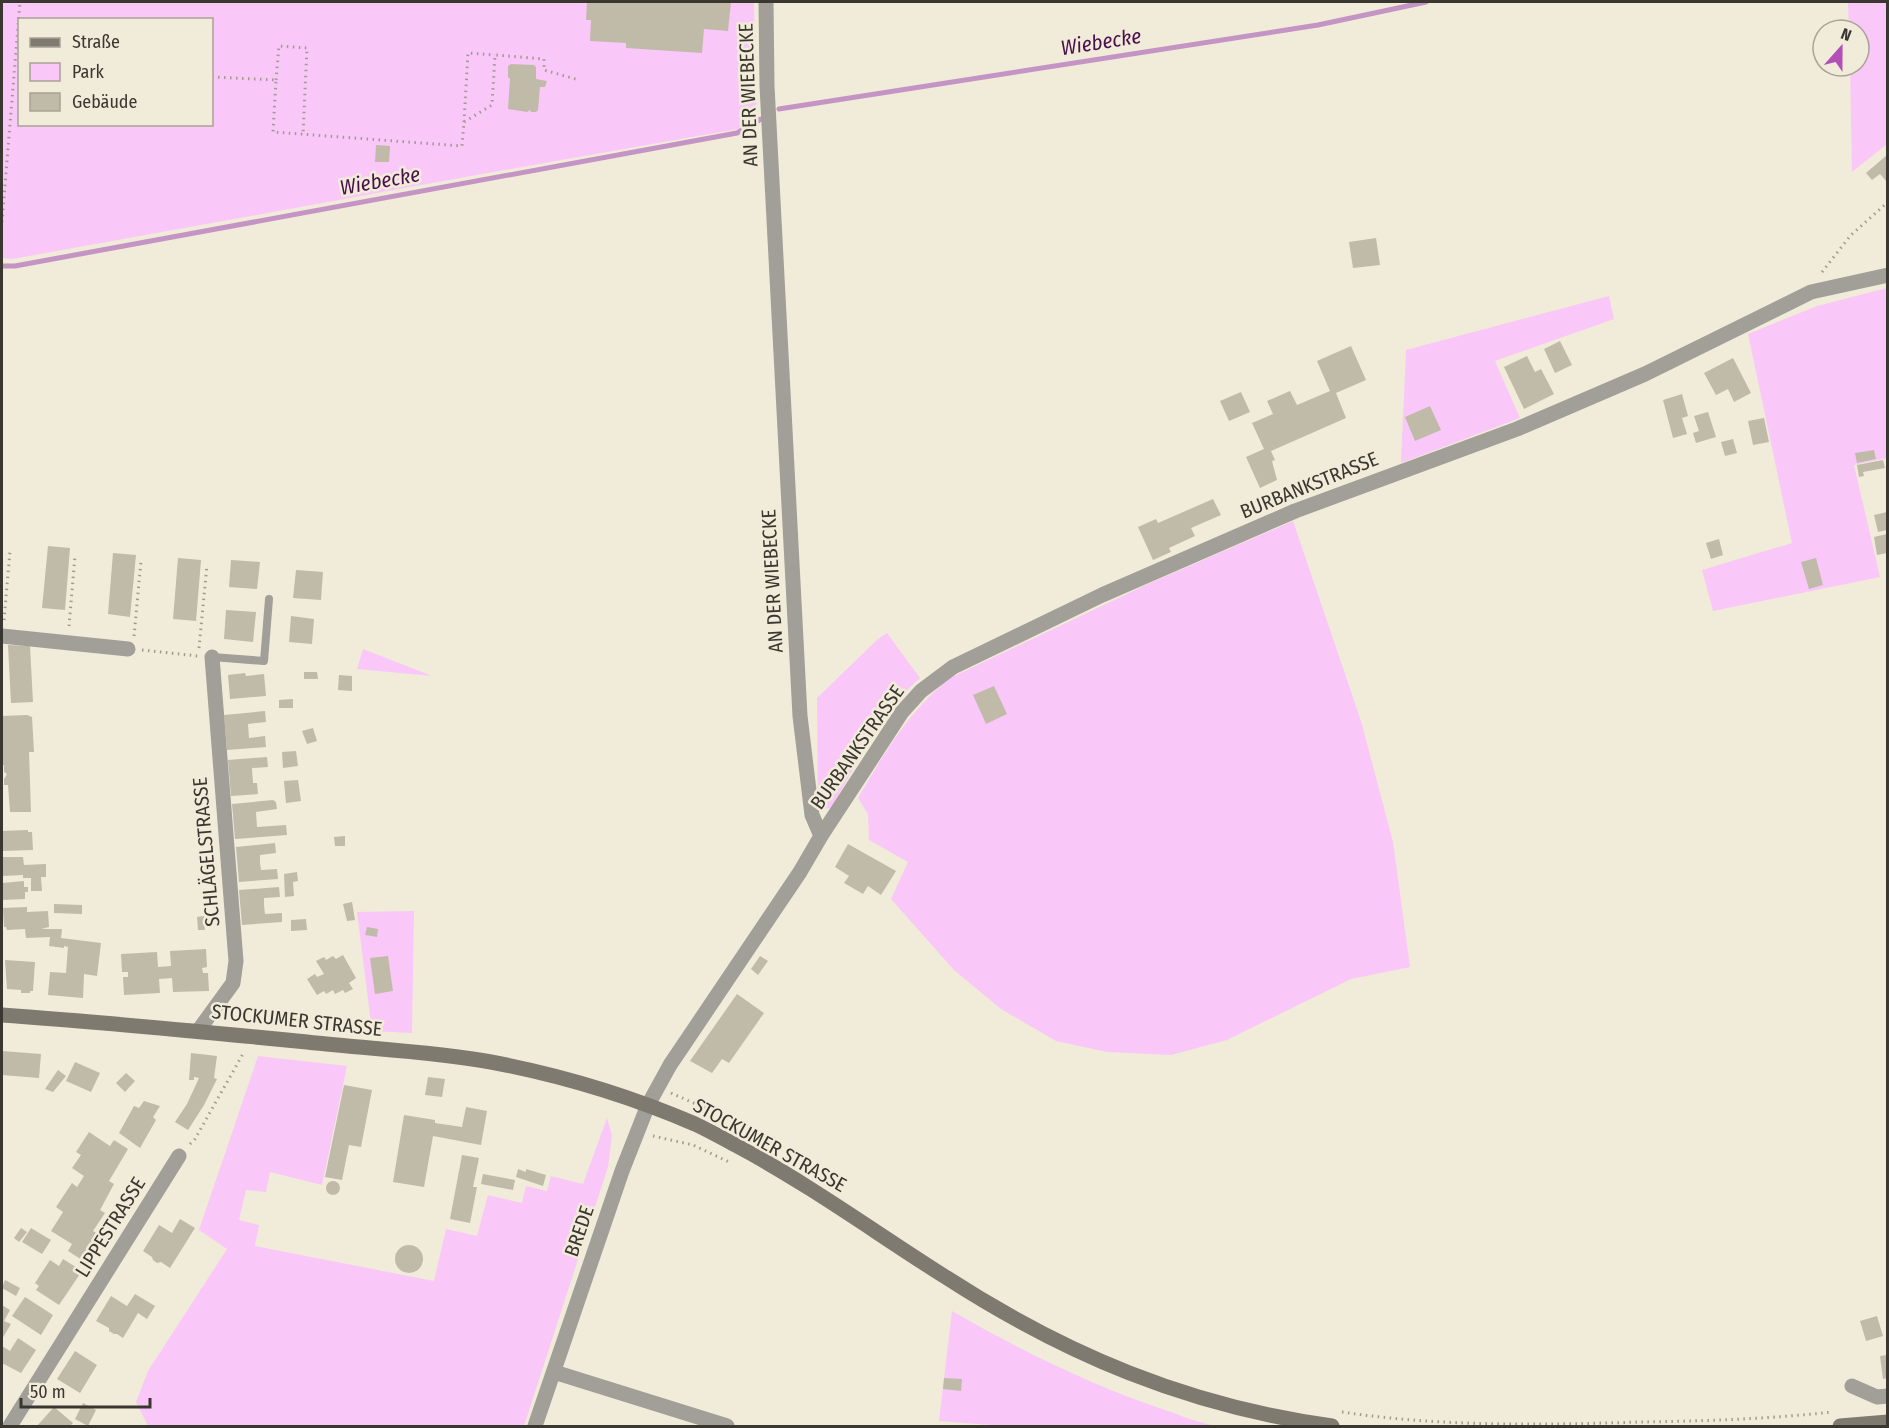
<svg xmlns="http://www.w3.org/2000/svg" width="1889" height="1428" font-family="'Fira Sans Condensed',sans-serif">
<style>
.green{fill:#f9c8f9;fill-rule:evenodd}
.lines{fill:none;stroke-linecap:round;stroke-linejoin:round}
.stream{stroke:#c394c4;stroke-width:5}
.building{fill:#c0baa9}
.path{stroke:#a09b8e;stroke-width:3;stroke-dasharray:1.5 4.5;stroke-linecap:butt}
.lane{stroke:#a19f97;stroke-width:8}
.street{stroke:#a19f97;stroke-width:15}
.secondary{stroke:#7e7a70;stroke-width:15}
.labels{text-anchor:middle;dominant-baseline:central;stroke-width:5;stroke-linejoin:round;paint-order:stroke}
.street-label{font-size:20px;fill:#3a3730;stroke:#f1ebd9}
.water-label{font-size:21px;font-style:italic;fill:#4a104c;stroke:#f1ebd9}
</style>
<rect width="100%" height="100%" fill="#f1ebd9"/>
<path class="green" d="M2 2H754L757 126C508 168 261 215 12 259L2 258ZM20 20H212V124H20Z
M1848 2H1888L1887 144 1852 172 1850 66H1859V30H1849Z
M1887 288V458L1854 465 1880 577 1713 611 1702 570 1792 543 1748 334 1817 306Z
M1609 296 1614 319 1495 361 1520 418 1401 463 1406 350Z
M1293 521 1361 721 1393 842 1410 967 1351 979 1227 1040 1171 1055 1107 1052 1056 1041 1001 1009 954 970 891 899 908 862 869 840 868 814 858 798C885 752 908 712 950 678L1148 584Z
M887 633 920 678 887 709 834 803 830 808 824 809 818 806 817 698 878 639Z
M363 649 432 676 357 669Z
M414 911 412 1033 372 1031 357 912Z
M258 1056 347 1066 322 1185 270 1172 266 1192 246 1190 239 1220 259 1225 255 1246 434 1281 446 1229 477 1236 488 1195 522 1203 526 1186 547 1191 551 1176 583 1184 607 1118 612 1135 608 1167 524 1426H148L136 1402 148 1371 227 1249 199 1230Z
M952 1311C1020 1350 1090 1385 1165 1410 1182 1416 1199 1423 1217 1426H1003L939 1421Z"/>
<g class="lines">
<path class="stream" d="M779 109 1318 25 1426 2
M2 266H15L737 133 761 119"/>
</g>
<path class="building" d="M587 2H731L728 31 704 29 702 53 626 48V43L590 41 591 20H586Z
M511 64 534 65 536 67V79L547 81 545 87H540L538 110 536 112H531L530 110 527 112 508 109 510 79 508 77V66Z
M376 145 390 146 389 162H375Z
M1887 155V182L1880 174 1872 180 1866 173Z
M1376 238 1380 265 1353 268 1349 242Z
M1560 341 1572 365 1555 373 1544 349Z
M1351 346 1366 380 1336 393 1346 418 1271 451 1275 460 1272 461 1277 480 1260 488 1246 457 1264 449 1252 423 1273 414 1267 401 1290 391 1297 405 1330 391 1317 361Z
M1527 356 1535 372 1541 369 1554 394 1524 409 1504 367Z
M1733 358 1751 393 1734 402 1728 389 1716 395 1704 373Z
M1241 392 1250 412 1229 421 1220 401Z
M1682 394 1688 416 1682 418 1687 434 1673 438 1663 400Z
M1430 406 1441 430 1415 441 1405 417Z
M1708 412 1716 437 1696 443 1693 433 1699 431 1694 416Z
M1764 418 1769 442 1753 445 1748 421Z
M1733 439 1737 453 1725 456 1721 442Z
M1874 450 1876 459 1857 463 1855 453Z
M1883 460 1885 468 1863 472 1864 476 1859 477 1857 465Z
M1213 499 1221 515 1191 528 1195 536 1169 548 1171 552 1153 560 1138 527 1156 519 1158 523Z
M1887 512V530L1878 532 1874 515Z
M1887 534V553L1877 555 1874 537Z
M1719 539 1723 555 1711 559 1706 543Z
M48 546 70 548 65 610 42 608Z
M113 553 136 555 130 617 108 614Z
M178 558 201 560 196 621 173 619Z
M1816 558 1823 585 1809 589 1801 562Z
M231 560 260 562 257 589 229 587Z
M296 570 323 572 321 600 293 598Z
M226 610 256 612 253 642 224 639Z
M291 616 314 619 312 644 289 642Z
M8 645 30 646 33 702 11 703Z
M304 672H317L318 679H304Z
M245 673 246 676 264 674 266 696 230 699 228 675Z
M339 675 352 676V691L338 690Z
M994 686 1007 714 986 724 973 695Z
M293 699V708H279V700Z
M265 711 266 722 248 724 249 738 265 736 266 747 227 750 224 715Z
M27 715 32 717 34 752H29L31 812H10L8 785H4V779L7 774 4 772V765H2V716Z
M313 728 317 741 307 744 302 731Z
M296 751 298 766 283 768 282 752Z
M267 757 268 767 252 768 253 783H257L258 794 231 796 228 760Z
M298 780 301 801 286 803 284 781Z
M273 800 276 802 277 809 256 812 257 827 286 825 287 835 235 839 232 804Z
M28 830V832H32L33 850 2 851V831Z
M345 836V846H335L334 837Z
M275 843 276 853 260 855V863L261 870 277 869 278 879 239 882 236 847Z
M848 844 896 871 881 895 868 886 863 894 844 883 849 876 835 867Z
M2 857H23L24 865 46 864V877H41L42 891H31V878H23V875L2 876Z
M297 872 298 881 293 882 294 896 285 897 284 874Z
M24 881V887H28V892H25V899L2 900V883Z
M279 887 280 897 264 898V906L265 914 282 913V922L242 925 239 890Z
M352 902 355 920 347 921 343 904Z
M54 904 82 905V914L54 913Z
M27 907V912L48 911 49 927 41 929H62L61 938 101 943 97 976 84 974 83 998 48 995 50 972 66 973 68 947 64 946V948L49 946 50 937 26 938 25 929 7 930 6 927H4L3 908Z
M204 916 205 930H198L197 917Z
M306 919 307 930 291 931V920Z
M367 927 378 929 377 937 365 935Z
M206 949 207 967 202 968 203 973H208L209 991 173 992 172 978 159 979 160 993 124 995 123 977H128V972H122L121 954 157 952 158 967 171 966 170 951Z
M343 955 356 978 349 983 353 989 345 993 343 990 335 994 333 990 326 994 324 991 317 995 307 979 315 974 317 977 324 974 316 961 324 957 326 960 333 956 336 959Z
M388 956 393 991 375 994 370 958Z
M760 956 768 961 758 975 751 969Z
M5 960 35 962 33 991H30V993H21V990L7 989Z
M737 994 764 1013 729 1063 722 1059 712 1073 690 1061Z
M2 1051 41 1054 39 1078 2 1075Z
M191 1053 217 1056 214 1078 217 1079 204 1105 188 1130 175 1122 187 1104 199 1078 194 1077V1080H189Z
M75 1062 100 1073 91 1092 66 1081Z
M58 1070 66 1076 53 1092 45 1089Z
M126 1073 135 1081 125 1092 116 1083Z
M428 1077 445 1079 442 1097 425 1095Z
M344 1085 372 1090 361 1147 349 1145 342 1180 325 1177Z
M144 1101 160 1106 153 1117 156 1120 140 1148 119 1133 134 1106 139 1108Z
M466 1107 487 1111 481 1145 433 1136 424 1187 393 1182 404 1115 435 1120V1123L462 1127Z
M89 1132 110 1146 114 1140 128 1149 109 1181 114 1184 100 1210 105 1213 93 1231 100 1235 82 1260 68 1251 72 1244 51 1231 63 1212 56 1207 72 1183 77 1187 84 1176 72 1168 81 1155 76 1152Z
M462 1155 479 1158 473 1187H477L470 1223 450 1219Z
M518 1169 526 1172V1169L546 1175 543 1186 516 1177Z
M483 1174 515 1180 513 1190 481 1184Z
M326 1188a7 7 0 1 1 14 0a7 7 0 1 1-14 0Z
M180 1219 195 1228 170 1268 161 1262 157 1263 153 1260 152 1257 143 1251 159 1225 172 1233Z
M21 1228 27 1232 19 1242 14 1238Z
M31 1228 51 1240 42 1254 22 1242Z
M395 1259a14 14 0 1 1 28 0a14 14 0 1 1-28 0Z
M63 1259 82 1271 59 1305 36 1290 39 1286 35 1283 50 1260 59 1266Z
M5 1280 20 1288 16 1296 2 1288Z
M135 1294 155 1306 147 1319 138 1313 123 1338 117 1334H114L109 1331V1328L96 1321 111 1296 127 1306Z
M25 1297 53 1315 41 1335 12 1316Z
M2 1305 10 1310 4 1321 11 1324 2 1339Z
M1877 1316 1883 1336 1866 1341 1860 1321Z
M18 1338 36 1350 21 1373 2 1363V1346L10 1351Z
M75 1351 97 1365 80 1393 57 1379Z
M1887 1355V1378L1883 1379 1880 1356Z
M944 1378 962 1379 961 1391 943 1389Z
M83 1403 96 1410 88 1426 75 1419Z
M54 1407 73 1423 70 1426H37Z"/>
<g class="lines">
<path class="path" d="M212 77 276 80 273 132 462 146 464 122 492 105 495 55 544 59V70L579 80
M276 80 279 46 307 48 303 134
M464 122 468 53 495 55
M2 222 20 2
M1822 272 1851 235 1888 202
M4 620 10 551
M69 626 75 556
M134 636 141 561
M199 648 207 565
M142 650 198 656
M671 1093 730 1119 782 1151
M653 1136 693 1145 729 1162
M190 1144 195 1139 244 1052
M1342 1412C1441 1427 1542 1425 1641 1422 1705 1421 1769 1419 1832 1412"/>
<path class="lane" d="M212 657 264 661 269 599"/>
<path class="street" d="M2 636 128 649
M821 836 902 712 921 691 953 667 1102 595 1295 511 1517 429 1645 374 1811 292 1888 275
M198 1031 233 983 236 961 212 657
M554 1372 727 1426
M1852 1386 1877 1397 1888 1396
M10 1426 179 1156
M535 1426 622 1171 648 1105 670 1065 800 872 821 836 812 815 800 716 767 86 766 2"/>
<path class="secondary" d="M2 1015C103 1022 205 1032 307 1042 368 1049 430 1051 491 1062 560 1075 630 1096 695 1124 710 1131 724 1139 739 1147 810 1185 876 1233 944 1276 1066 1355 1188 1406 1332 1426
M1840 1426 1888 1422"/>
</g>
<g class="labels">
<g class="street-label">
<text transform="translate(748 95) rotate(-92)">AN DER WIEBECKE</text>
<text transform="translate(1309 485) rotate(-22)">BURBANKSTRASSE</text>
<text transform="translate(772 581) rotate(-93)">AN DER WIEBECKE</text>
<text transform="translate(857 747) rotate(-55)">BURBANKSTRASSE</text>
<text transform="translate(206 852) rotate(-95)">SCHLÄGELSTRASSE</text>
<text transform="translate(297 1020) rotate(6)">STOCKUMER STRASSE</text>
<text transform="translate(770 1145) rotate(29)">STOCKUMER STRASSE</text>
<text transform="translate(110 1227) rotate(-58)">LIPPESTRASSE</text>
<text transform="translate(579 1231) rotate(-71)">BREDE</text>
</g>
<g class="water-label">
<text transform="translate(1101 42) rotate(-9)">Wiebecke</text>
<text transform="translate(380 181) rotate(-10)">Wiebecke</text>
</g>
</g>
<rect width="1889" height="1428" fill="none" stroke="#3a3730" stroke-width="6"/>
<rect x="18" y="18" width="195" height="108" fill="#f1ebd9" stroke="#a8a395" stroke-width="1.5"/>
<rect x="30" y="38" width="30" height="9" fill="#7e7a70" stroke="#a8a395" stroke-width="1.5"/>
<text x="72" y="48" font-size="18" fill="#3a3730">Straße</text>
<rect x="30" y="63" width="30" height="18" fill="#f9c8f9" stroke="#a8a395" stroke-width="1.5"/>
<text x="72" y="78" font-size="18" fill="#3a3730">Park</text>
<rect x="30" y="93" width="30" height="18" fill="#c0baa9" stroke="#a8a395" stroke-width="1.5"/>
<text x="72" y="108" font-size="18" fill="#3a3730">Gebäude</text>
<g transform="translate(1841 48) rotate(21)"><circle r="28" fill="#f1ebd9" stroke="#a8a395" stroke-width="1.5"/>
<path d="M0-4.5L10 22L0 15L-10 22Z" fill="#b350b7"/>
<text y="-9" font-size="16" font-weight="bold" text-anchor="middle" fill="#3a3730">N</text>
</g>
<path d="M21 1398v9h129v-9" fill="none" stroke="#3a3730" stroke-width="3"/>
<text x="30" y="1398" font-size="18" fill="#3a3730" stroke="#f1ebd9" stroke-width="4.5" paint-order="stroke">50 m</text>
</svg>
